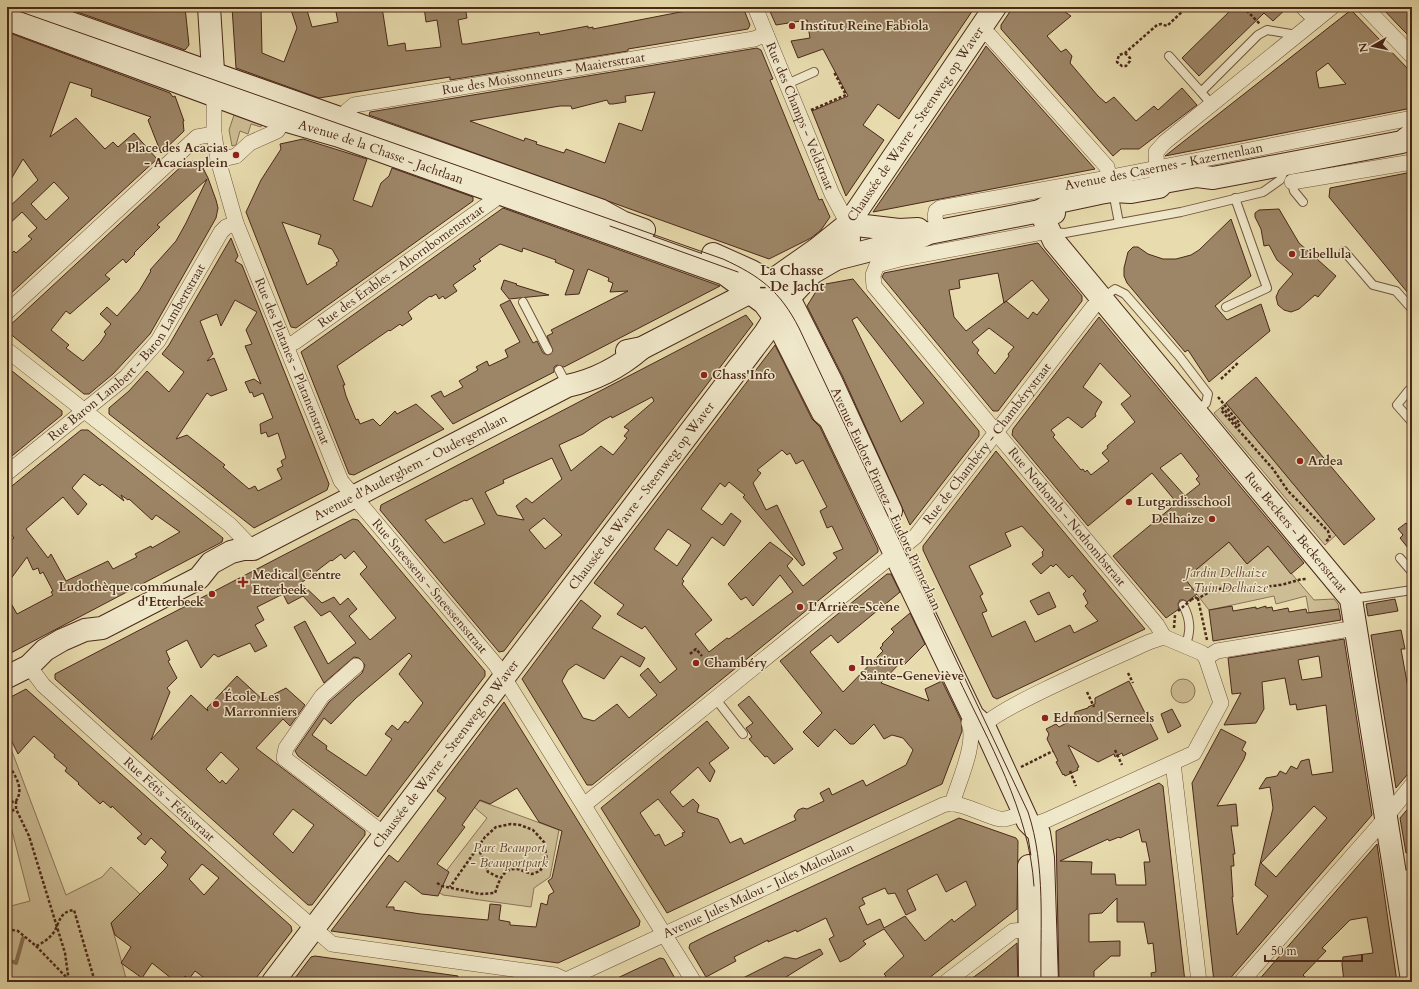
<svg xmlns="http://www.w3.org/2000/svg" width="1419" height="989" font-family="Cardo,serif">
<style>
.green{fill:#cdbd95;stroke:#8c7258}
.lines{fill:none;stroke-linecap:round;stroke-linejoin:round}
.stream{stroke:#896f55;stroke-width:4}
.building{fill:#9d8667;stroke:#4b281a;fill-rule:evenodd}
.lane-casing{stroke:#72553f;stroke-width:10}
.street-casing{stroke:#72553f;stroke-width:16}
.secondary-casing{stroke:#4b281a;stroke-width:24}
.path{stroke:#4b281a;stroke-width:2.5;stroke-dasharray:3 2;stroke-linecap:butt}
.lane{stroke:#f0e8ca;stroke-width:8}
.street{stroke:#f0e8ca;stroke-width:15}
.secondary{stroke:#f0e8ca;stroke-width:22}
.tram{stroke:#4b281a;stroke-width:1}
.path-bridge{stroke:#4b281a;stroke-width:2.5;stroke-dasharray:3 2;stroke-linecap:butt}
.poi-dot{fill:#8f2418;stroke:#f0e8ca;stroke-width:1.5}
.labels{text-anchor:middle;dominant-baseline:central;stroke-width:3;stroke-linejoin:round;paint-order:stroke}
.poi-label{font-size:13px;font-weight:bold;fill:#4b281a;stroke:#f0e8ca;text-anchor:start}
.street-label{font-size:13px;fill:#4b281a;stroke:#f0e8ca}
.park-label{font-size:13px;font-style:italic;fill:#654633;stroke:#f0e8ca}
.neighbourhood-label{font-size:14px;font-weight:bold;fill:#4b281a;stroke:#f0e8ca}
</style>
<rect width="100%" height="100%" fill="#e8dcae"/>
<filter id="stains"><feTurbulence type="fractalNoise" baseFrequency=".005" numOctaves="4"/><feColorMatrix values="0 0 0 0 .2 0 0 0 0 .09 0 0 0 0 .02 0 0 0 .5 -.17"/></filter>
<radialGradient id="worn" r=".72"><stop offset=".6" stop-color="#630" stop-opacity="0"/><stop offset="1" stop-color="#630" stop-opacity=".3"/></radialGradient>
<path class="green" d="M235 112 263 122 261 127 251 124 248 134 240 131 236 145 232 146 229 130Z
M1226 403 1336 535 1325 545 1214 413Z
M1229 542 1247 564 1268 546 1314 600 1334 599 1338 604 1339 609 1309 613 1306 596 1276 604 1274 596 1209 610 1185 579Z
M1171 691a12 12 0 1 1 24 0a12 12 0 1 1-24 0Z
M7 738 66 895 102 877 111 867 140 894 111 923 127 982H7V907L30 901 10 823 7 826Z
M472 798 559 830 550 877 534 888 531 907 443 895 434 889 437 883 487 818 468 802Z"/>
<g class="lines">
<path class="stream" d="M7 963 11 961 16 963 23 938"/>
</g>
<path class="building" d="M63 7H185L189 45 185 50Z
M232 7H261L262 53 284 62 297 28 290 7H306L312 27 338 22 335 7H382L388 46 405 43 406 51 441 47 437 20 426 22 424 7H465L467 18 458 20 462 44H467L539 32 540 35 588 26V28L593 27V29L706 7H743L750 25 748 29 628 49V51L450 80V77L319 98 236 68Z
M768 7H975L899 119 878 104 863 125 884 140 846 196 812 111 848 96 823 49 798 58 791 41 810 38 807 20 776 25Z
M1013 7H1058L1071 16 1047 36 1061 52 1066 49 1072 56 1070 63 1098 96 1106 103 1114 97 1136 121 1154 106 1158 110 1182 88 1197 105 1139 149H1121L1113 156 1001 29V25Z
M1234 7H1288L1273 21 1264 13 1199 76 1182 58Z
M1381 7H1412V39L1402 29Z
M1351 10 1412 73V108L1165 156ZM1328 63 1346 84 1319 88 1316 72Z
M7 32 170 93 173 97 175 96 184 121H183L184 131 161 153 148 120 151 117 91 96 92 89 70 82 50 137 76 118 105 149 113 142 118 147 134 133 157 159 7 297V258L14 251 16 253 32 239 28 236 37 228 22 212 7 226V209L38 180 23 159 7 186ZM54 182 69 198 46 220 31 204Z
M986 46 1095 169 873 212 975 63Z
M757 48 761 50 773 79 770 80 819 200 822 199 830 217 821 230 811 238 769 259 369 115 370 112ZM655 92 642 131 619 123 605 163 566 149 564 153 536 144 537 142 525 138 524 141 470 121 560 106H571L572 109 607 100 609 104H613L626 102 625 96Z
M303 139 367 159 353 200 372 207 381 183 389 176 392 168 473 197V201L296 328 291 327 246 212 261 180 281 149 280 144ZM282 222 321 235 318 244 332 249 339 261 336 263 337 265 307 285Z
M193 161 201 164 208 178 216 200 218 208 216 218 150 334 113 374 89 394H84L8 332 7 328 186 162ZM207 179 186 223 176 241 150 270 151 271 139 291 117 316 107 307 100 314 111 324 104 332 106 334 100 343 83 361 66 348 69 345 51 330 66 311 70 314 110 279 105 275 123 259 126 263 135 254 134 253 160 227 157 225Z
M1412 172V298L1329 197 1330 188Z
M503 208 720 286 564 367 557 365 554 367V372L453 424 431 396 441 391 444 397 463 387 459 381 478 370 476 367 487 361 489 366 508 357 505 350 520 342 500 305 510 300 533 343 537 341 543 353 548 355 553 351 547 336 553 333 551 330 628 291 610 292 613 283 608 281 609 278 588 269 579 294 565 295 574 270 555 262 556 260 523 248 522 252 500 244 479 259 481 261 473 266 476 269 453 285 457 291 445 299 443 296 439 299 436 294 431 297 430 296 408 312 412 319 402 326 400 324 390 331 389 330 337 366 345 385H343L346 396 356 420 358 419 360 424 373 419 380 426 395 411 397 414 416 404 444 429 354 475 349 474 301 352Z
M1279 209 1299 243 1336 276 1318 297 1315 295 1299 309 1291 312 1284 310 1278 305 1276 297 1279 290 1293 274 1277 260 1269 245 1264 246 1261 229 1255 217V213L1259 210Z
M1231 219 1251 276 1215 306 1227 320 1261 304 1270 331 1209 382 1188 350 1185 352 1127 283 1124 276V268L1128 252 1133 247H1138L1148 254 1163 259H1176L1191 255 1199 250Z
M231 238 238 256 235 261 242 265 329 484 327 490 254 528 109 414V408L129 391 147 371 169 392 184 372 162 354 169 345ZM235 300 257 312 246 330 252 344 245 346 261 384 254 379 245 382 250 393 252 392 254 397 263 393 273 418 260 424 261 434 266 432 268 437 278 433 286 458 281 461 283 466 277 469 282 479 258 491 255 486 249 489 223 467 225 465 187 435 176 439 207 393 211 396 227 390 214 358 207 361 213 354 200 321 217 314 221 326Z
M1038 243 1082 296V301L998 411H993L882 277 884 273ZM998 273 1004 303 1032 280 1049 300 1037 315 1033 312 1028 319 1006 301 966 331 954 317 949 290 960 288 959 280ZM989 328 1014 347 1008 354 1009 356 995 374 977 353 979 350 972 342Z
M853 279 979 431V436L910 525 843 377 807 306 820 285ZM857 317 924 403 901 422 852 320Z
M504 280 517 284 516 285 549 295 509 299 501 289Z
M746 315 753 324 504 651 499 652 380 510 381 505ZM652 397 654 401 624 427 629 430 624 436 627 438 613 455 601 446 571 471 559 445 583 434 602 421 611 416 612 418ZM552 458 562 479 532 503 526 498 516 506 524 520 497 515 485 492 504 483 503 480ZM472 498 485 524 444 543 425 520 465 500 466 501ZM544 518 562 535 545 549 529 530Z
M1099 317 1304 563 1291 574 1268 546 1247 564 1229 542 1185 579 1197 594 1187 602 1184 600H1180L1178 604 1179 609 1166 618 1113 556 1177 503 1152 473 1088 526 1012 435 1013 429ZM1100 363 1131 396 1121 404 1135 422 1107 446 1108 448 1102 453 1109 461 1091 475 1087 470 1085 472 1083 469 1081 470 1053 437 1055 435 1051 430 1068 417 1082 428 1096 416 1095 414 1102 402 1083 387ZM1181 453 1199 476 1196 479 1200 484 1185 496 1160 468Z
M775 345 812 419 820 427 878 549V552L602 777 592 785H587L522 679 581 600 601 616 592 628 645 658 640 667 621 656 604 679 576 664 568 670 562 681 583 718 594 721 617 704 629 718 657 695 640 675 648 668 660 683 677 669 645 626 642 629 617 614 624 605 594 583ZM782 450 787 455 790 453 796 464 803 460 827 507 820 511 827 528 832 526 843 549 833 553 837 558 803 586 787 566 793 559 770 542 728 584 741 600 746 597 753 606 780 575 793 592 729 639 727 638 709 652 695 634 712 620 682 584 684 581 682 579 712 537 724 546 741 521 731 513 722 525 701 509 720 483 725 487 729 482 745 495 743 497 802 566 805 564 777 505 766 510 753 483 761 473 757 470ZM668 529 691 545 677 566 654 549Z
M7 367 62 411V415L7 460Z
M1256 377 1375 519 1344 545 1226 403Z
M81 430H88L223 538 222 542 7 655V596L17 614 53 595 51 592 53 591 43 572 40 574 38 568 33 570 27 557 7 584V543L14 538 7 528V490ZM84 474 100 486 102 484 124 501 121 495 128 500 129 499 152 520 156 515 180 532 152 548 151 546 135 554 137 557 113 569 108 561 66 581 51 554 48 558 26 529 63 497 78 515 87 504 72 488Z
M996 451 1145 629 997 699 993 697 923 550V546ZM1022 526 1044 550 1042 552 1043 556 1032 564 1041 574 1051 565 1053 567 1056 564 1069 578 1072 575 1086 591 1083 594 1088 603 1085 606 1098 621 1074 633 1070 625 1035 642 1025 621 992 637 982 613 987 611 980 596 983 594 969 566 1011 546 1005 533Z
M353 519 358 520 485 671V676L378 817 298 756 295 751 329 702 362 673 365 665 359 658 354 657 324 683 294 627 305 621 328 664 356 643 330 611 321 616 303 596 288 604 283 594 257 607 264 620 255 625 267 646 255 652 250 643 218 657 214 654 201 668 187 640 166 651 170 660 168 661 177 678 167 688 170 692 151 740 191 695 208 711 207 708 237 676 263 700 286 688 305 705 290 726 283 719 256 748 365 831V835L312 905H308L55 679V674ZM354 551 367 567 360 574 396 618 370 640 349 616 357 609 348 598 340 605 334 597 322 603 301 583 331 560 332 561 341 554 345 559ZM409 653 412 656 399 674 423 703 408 723 405 721 398 730 392 725 385 734 392 739 366 776 326 749 327 746 312 735 324 718 331 724 356 698ZM221 752 239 769 226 784 222 780 220 783 206 769ZM293 809 314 825 293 853 273 834Z
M1406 523 1410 528 1412 527V553L1400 538 1403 535 1398 529Z
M887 574H891L900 592 838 643 831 635 810 652 843 692 883 651 880 648 883 645 882 644 894 632 891 629 910 613 925 644 904 665 901 662 881 683 929 701 925 689 942 681 961 720 962 731 942 784 667 913 601 808 707 721 729 748 709 763 715 771 710 782 698 767 670 792 683 807 693 799 699 805 697 812 718 819 730 843 741 838 744 844 796 820 794 816 798 810 803 808 807 809 824 801 820 793 829 788 832 795 863 780 866 786 906 765 913 750 903 738 892 735 884 739 874 724 854 744H850L835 729 818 747 803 732 822 713 780 661ZM658 799 685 832 682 833 683 836 665 846 659 834 655 836 640 813Z
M1049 592 1056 607 1038 615 1030 601Z
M1395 599 1398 611 1368 616 1366 604Z
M1232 606 1233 611 1256 607V609L1266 606V608L1272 607 1273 611 1288 608 1289 612 1306 609 1307 613 1339 609 1341 620 1213 641 1209 610Z
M1401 630 1405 649H1401L1408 688 1412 687V769L1396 788 1371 635Z
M1344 639 1372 815 1227 982H1214L1192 783 1221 729 1246 742 1242 750 1246 753 1244 759 1217 806 1236 804 1238 826H1231L1235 854H1233L1234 866H1231L1233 897H1232L1237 935 1268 896 1255 885 1273 808 1270 787 1259 789 1266 778 1277 776 1280 771 1286 774 1291 766 1297 769 1301 761 1309 759 1312 775 1333 772 1326 705 1297 710 1296 704 1290 705 1285 678 1262 682 1264 709 1256 723 1224 725 1241 693 1232 694 1228 658ZM1319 656 1322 677 1302 680 1298 660ZM1314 806 1327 818 1276 877 1261 863Z
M1129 681 1158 739 1123 756 1122 753 1115 757 1114 754 1098 762 1068 745 1079 767 1077 768 1078 770 1065 776 1064 774 1063 775 1056 762 1058 761 1047 739 1049 734 1046 729 1056 724 1059 727 1074 719 1075 712 1088 708V707L1095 704V698Z
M26 689 291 926 292 931 253 982H210L195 971 189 979 185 976 181 982H176L152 963 142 978 121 963 131 947 115 935 111 923 165 869 168 865 161 858 166 852 151 838 145 845 137 838 142 834 112 806 111 808 103 801 100 804 78 784 79 783 65 771 67 768 54 757 55 755 34 736 18 754 7 732V699ZM202 864 219 878 204 895 189 879Z
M749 696 793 749 774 764 767 756 765 757 749 739 752 737 746 728 753 723 738 705Z
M504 702 640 921 639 926 558 963 331 931 389 855 398 862 446 798 437 791ZM517 788 539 822 562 831 552 878 548 881 554 892 549 895 547 905 541 903 536 927 510 925V922L499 920 501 905 490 904 488 920 421 914 394 910V907H386L405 881 422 894 438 896 449 872 437 864 465 827 462 825 480 800 490 804Z
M1172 709 1181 726 1168 733 1161 714Z
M1159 783 1163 786 1185 982H1152L1151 973 1156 972 1153 943 1148 944 1144 922H1117V898L1102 913 1089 914V942L1120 941V956H1111L1094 971V979H1089V982H1059L1056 831ZM1139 829 1142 842H1146L1150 862H1144L1146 885H1116L1115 874H1091L1092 862 1060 861 1108 839 1109 841 1119 837 1120 838Z
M1412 804V853H1406L1400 818Z
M959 818 1016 838 1018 841 1017 909 924 982H878L886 976 884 974 904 956 884 929 863 941 866 944 849 958 840 962 829 939 834 936 826 918 797 932 796 930 768 942V940L734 957 736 961 706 977 689 948 690 944 708 935ZM937 874 946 892 966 881 976 905 954 922 952 919 925 941 905 916 884 928 880 919 867 925 859 907 865 904 862 898 885 888 888 894 895 893 906 915 916 910 907 890Z
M1377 844 1397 982H1344L1342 964 1343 957 1373 953 1367 917 1350 920 1322 948 1326 951 1303 975 1310 982H1257Z
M1017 943 1018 982H967L986 968Z
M820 949 823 954 778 982H735L785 957 796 959Z
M315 956 458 976V982H292L311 957Z
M660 958 664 959 677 982H609Z"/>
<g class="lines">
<g class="lane-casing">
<path id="lane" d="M1169 56 1201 92
M787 84 814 72
M1212 105 1201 92 1258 35 1267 30 1297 35
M1291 180 1294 191 1303 202
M1115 202 1119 223
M1052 232 1065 233 1181 212 1263 192 1280 180 1286 167
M1344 251 1373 285 1396 291 1412 309
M1102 298 1115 289 1125 294 1179 356 1208 394 1206 403 1196 412
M523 302 548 350
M1226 307 1267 288 1235 198
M559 370 567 385
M1412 389 1409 390 1397 405 1412 422
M1400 558 1412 572
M1352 599 1412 590
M1183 605C1191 620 1191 632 1185 647
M715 698 743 734
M1396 876 1410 874"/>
</g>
<g class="street-casing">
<g id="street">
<path id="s1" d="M755 7 832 194 848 224"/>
<path d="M1303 7 1316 20"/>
<path d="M1365 7 1412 56"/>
<path d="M980 29 990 36 1107 167 1111 186"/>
<path id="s2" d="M214 96V134L218 160 236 223 341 481 496 665 694 982"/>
<path id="s3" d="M342 127 347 111 354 105 754 39 766 34"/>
<path d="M218 160 236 156 250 143 277 131 282 124 283 118"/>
<path d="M1157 177 1156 152 1165 142 1332 7"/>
<path d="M1292 182 1412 162"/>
<path id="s4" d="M938 231 935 217 936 211 940 208 1097 180 1412 118"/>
<path id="s5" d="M1049 231 900 259 877 265 873 275 874 286 1157 625 1164 637"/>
<path d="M7 312 197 137 214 134"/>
<path id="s6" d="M286 346 295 342 494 200 502 186"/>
<path d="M7 350 230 525 253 549"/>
<path id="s7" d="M7 473 126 377 158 341 221 232 226 227 236 223"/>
<path d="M1206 658 1217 651 1356 628"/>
<path id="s8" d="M29 666 43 685 249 872 332 944 555 975 566 980"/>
<path d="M356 666 322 696 286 748 284 758 384 834"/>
<path d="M984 726C994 709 1123 654 1149 642L1164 637 1202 653 1206 658 1221 703 1194 753 1047 820 1036 824 1028 822"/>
<path d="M1173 763 1199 982"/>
<path d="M952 804C958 783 977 743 969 723"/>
<path id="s9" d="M584 805 915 537 1093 307 1102 299"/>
<path id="s10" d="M566 980 943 805C958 799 984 816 1000 819 1007 820 1017 815 1024 813"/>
<path d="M946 982 1013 931 1040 929"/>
<path d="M1241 982 1376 829 1412 785"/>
</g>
</g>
<g class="secondary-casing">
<g id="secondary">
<path d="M25 7 600 210 622 222 644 230"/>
<path d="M209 7 214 87"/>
<path id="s11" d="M7 19 270 116 339 136 725 274 764 303 775 318 823 413 830 419 973 716 984 726 1028 822 1039 833 1043 858 1047 982"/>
<path id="s12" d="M1040 211 1054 241 1351 599 1412 980"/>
<path d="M1040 211 1053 203 1100 193 1112 191 1131 192 1159 187 1164 182 1197 176 1213 178 1402 142 1412 134"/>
<path d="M848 224 899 230 918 229"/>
<path d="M713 254 751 271 770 282 789 298 832 383 891 511"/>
<path d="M836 259 918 238 929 233 1040 211 1054 213"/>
<path id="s13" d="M627 351 642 348 770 282 817 249 848 224 995 7"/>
<path id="s14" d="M7 677 29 666 45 650 62 640 85 630 102 628 199 578 211 563 231 552 243 549H253L567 386C596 380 620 367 642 348"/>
<path d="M1029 866 1030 982"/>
<path id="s15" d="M273 982 765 333 784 303 812 273 836 259 849 240 848 224"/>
</g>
</g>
<path class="path" d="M1243 7 1260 24
M1125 53 1130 58V61L1126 66H1122L1117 62 1119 55 1125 53 1157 25 1161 24 1167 26 1187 7
M811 110 846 95 834 72H833
M1221 379 1239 362
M1218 397 1240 424 1238 426 1223 408 1221 410 1273 469 1288 491 1328 531 1330 538 1325 542
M1191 600 1195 597 1198 599
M1174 628 1175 615
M1207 640 1198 599C1223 580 1252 590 1279 585 1289 584 1296 579 1307 579
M690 654 696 649 702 656
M1128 673 1133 683
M1087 692 1094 707
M1115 750 1122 765
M7 762C14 774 25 788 16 801L12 802 7 801
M1021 767 1053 751
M1070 771 1076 786
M7 776 11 769
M16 801V809L29 836 65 953 69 982
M7 813 16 809
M478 847 488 872 500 878
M437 883 442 886 480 894 495 893C499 882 502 868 517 869 522 870 527 873 532 874L540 871 547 860 544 842 533 830 520 825 511 824 496 827 485 837 450 887
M7 929 18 931 36 946C43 943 50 938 54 932 60 922 59 912 74 910L95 982
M36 946 69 980"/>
<use href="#lane" class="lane"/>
<use href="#street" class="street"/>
<use href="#secondary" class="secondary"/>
<path class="tram" d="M7 7 723 259C760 276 780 291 799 328L1028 812C1046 866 1040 926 1041 982
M610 226 738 272
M957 675C989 743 1029 810 1034 886"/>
<path class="path-bridge" d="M1178 611 1191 600"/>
</g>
<g class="poi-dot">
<circle cx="792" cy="26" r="4"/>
<circle cx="236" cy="155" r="4"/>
<circle cx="1292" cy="254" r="4"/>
<circle cx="704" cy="375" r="4"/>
<circle cx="1300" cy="461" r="4"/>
<circle cx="1129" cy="502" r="4"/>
<circle cx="1212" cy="519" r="4"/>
<path d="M241 576h4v4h4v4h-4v4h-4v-4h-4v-4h4z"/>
<circle cx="212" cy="594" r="4"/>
<circle cx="800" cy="607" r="4"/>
<circle cx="696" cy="663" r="4"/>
<circle cx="852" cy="668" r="4"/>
<circle cx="216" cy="704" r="4"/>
<circle cx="1045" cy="718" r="4"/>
</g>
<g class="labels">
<g class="poi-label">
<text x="800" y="26">Institut Reine Fabiola</text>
<text x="228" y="148" text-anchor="end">Place des Acacias<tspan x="228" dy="15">- Acaciasplein</tspan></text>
<text x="1300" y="254">Libellula</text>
<text x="712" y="375">Chass'Info</text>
<text x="1308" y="461">Ardea</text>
<text x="1137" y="502">Lutgardisschool</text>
<text x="1204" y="519" text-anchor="end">Delhaize</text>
<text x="252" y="575">Medical Centre<tspan x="252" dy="15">Etterbeek</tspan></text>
<text x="204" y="587" text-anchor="end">Ludothèque communale<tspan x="204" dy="15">d'Etterbeek</tspan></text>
<text x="808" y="607">L'Arrière-Scène</text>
<text x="860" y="661">Institut<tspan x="860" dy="15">Sainte-Geneviève</tspan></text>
<text x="704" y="663">Chambéry</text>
<text x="224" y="697">École Les<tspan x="224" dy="15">Marronniers</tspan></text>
<text x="1053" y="718">Edmond Serneels</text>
</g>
<g class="street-label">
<text stroke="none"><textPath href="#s3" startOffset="218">Rue des Moissonneurs - Maaiersstraat</textPath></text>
<text stroke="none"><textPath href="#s1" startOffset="118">Rue des Champs - Veldstraat</textPath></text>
<text stroke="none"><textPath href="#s13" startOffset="377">Chaussée de Wavre - Steenweg op Waver</textPath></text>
<text stroke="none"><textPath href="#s11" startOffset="397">Avenue de la Chasse - Jachtlaan</textPath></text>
<text stroke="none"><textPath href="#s4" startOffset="253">Avenue des Casernes - Kazernenlaan</textPath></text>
<text stroke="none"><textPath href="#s6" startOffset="140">Rue des Érables - Ahornbomenstraat</textPath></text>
<text stroke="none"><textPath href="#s7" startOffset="172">Rue Baron Lambert - Baron Lambertstraat</textPath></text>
<text stroke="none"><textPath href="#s2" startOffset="279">Rue des Platanes - Platanenstraat</textPath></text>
<text stroke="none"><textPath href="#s9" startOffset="544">Rue de Chambéry - Chambérystraat</textPath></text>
<text stroke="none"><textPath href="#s14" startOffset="460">Avenue d'Auderghem - Oudergemlaan</textPath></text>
<text stroke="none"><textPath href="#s15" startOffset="610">Chaussée de Wavre - Steenweg op Waver</textPath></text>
<text transform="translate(886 499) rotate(65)">Avenue Eudore Pirmez - Eudore Pirmezlaan</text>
<text stroke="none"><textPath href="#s5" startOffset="498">Rue Nothomb - Nothombstraat</textPath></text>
<text stroke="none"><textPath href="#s12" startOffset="412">Rue Beckers - Beckersstraat</textPath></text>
<text stroke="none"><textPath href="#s2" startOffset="546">Rue Sneessens - Sneessensstraat</textPath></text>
<text stroke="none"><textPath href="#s15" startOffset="286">Chaussée de Wavre - Steenweg op Waver</textPath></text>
<text stroke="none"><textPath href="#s8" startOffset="194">Rue Fétis - Fétisstraat</textPath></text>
<text stroke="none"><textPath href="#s10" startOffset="212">Avenue Jules Malou - Jules Maloulaan</textPath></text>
</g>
<g class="park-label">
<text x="1226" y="573">Jardin Delhaize<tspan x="1226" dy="15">- Tuin Delhaize</tspan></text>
<text x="509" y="848">Parc Beauport<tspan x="509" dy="15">- Beauportpark</tspan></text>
</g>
<g class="neighbourhood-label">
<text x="792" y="270">La Chasse<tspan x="792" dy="16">- De Jacht</tspan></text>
</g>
</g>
<rect width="1419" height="989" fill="none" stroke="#e8dcae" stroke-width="24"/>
<rect x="8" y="8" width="1403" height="973" fill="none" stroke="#4b281a" stroke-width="2"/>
<rect x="12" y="12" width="1395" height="965" fill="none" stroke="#4b281a"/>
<g transform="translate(1373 46) rotate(261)" stroke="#f0e8ca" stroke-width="3" paint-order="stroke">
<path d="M0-3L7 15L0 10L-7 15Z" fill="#4b281a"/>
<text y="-6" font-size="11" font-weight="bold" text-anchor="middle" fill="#4b281a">N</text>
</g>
<path d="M1265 955v6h97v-6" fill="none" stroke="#4b281a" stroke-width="2"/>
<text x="1271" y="955" font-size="12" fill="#4b281a" stroke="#f0e8ca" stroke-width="3" paint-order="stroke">50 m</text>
<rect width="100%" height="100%" filter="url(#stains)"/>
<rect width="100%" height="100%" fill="url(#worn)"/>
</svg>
